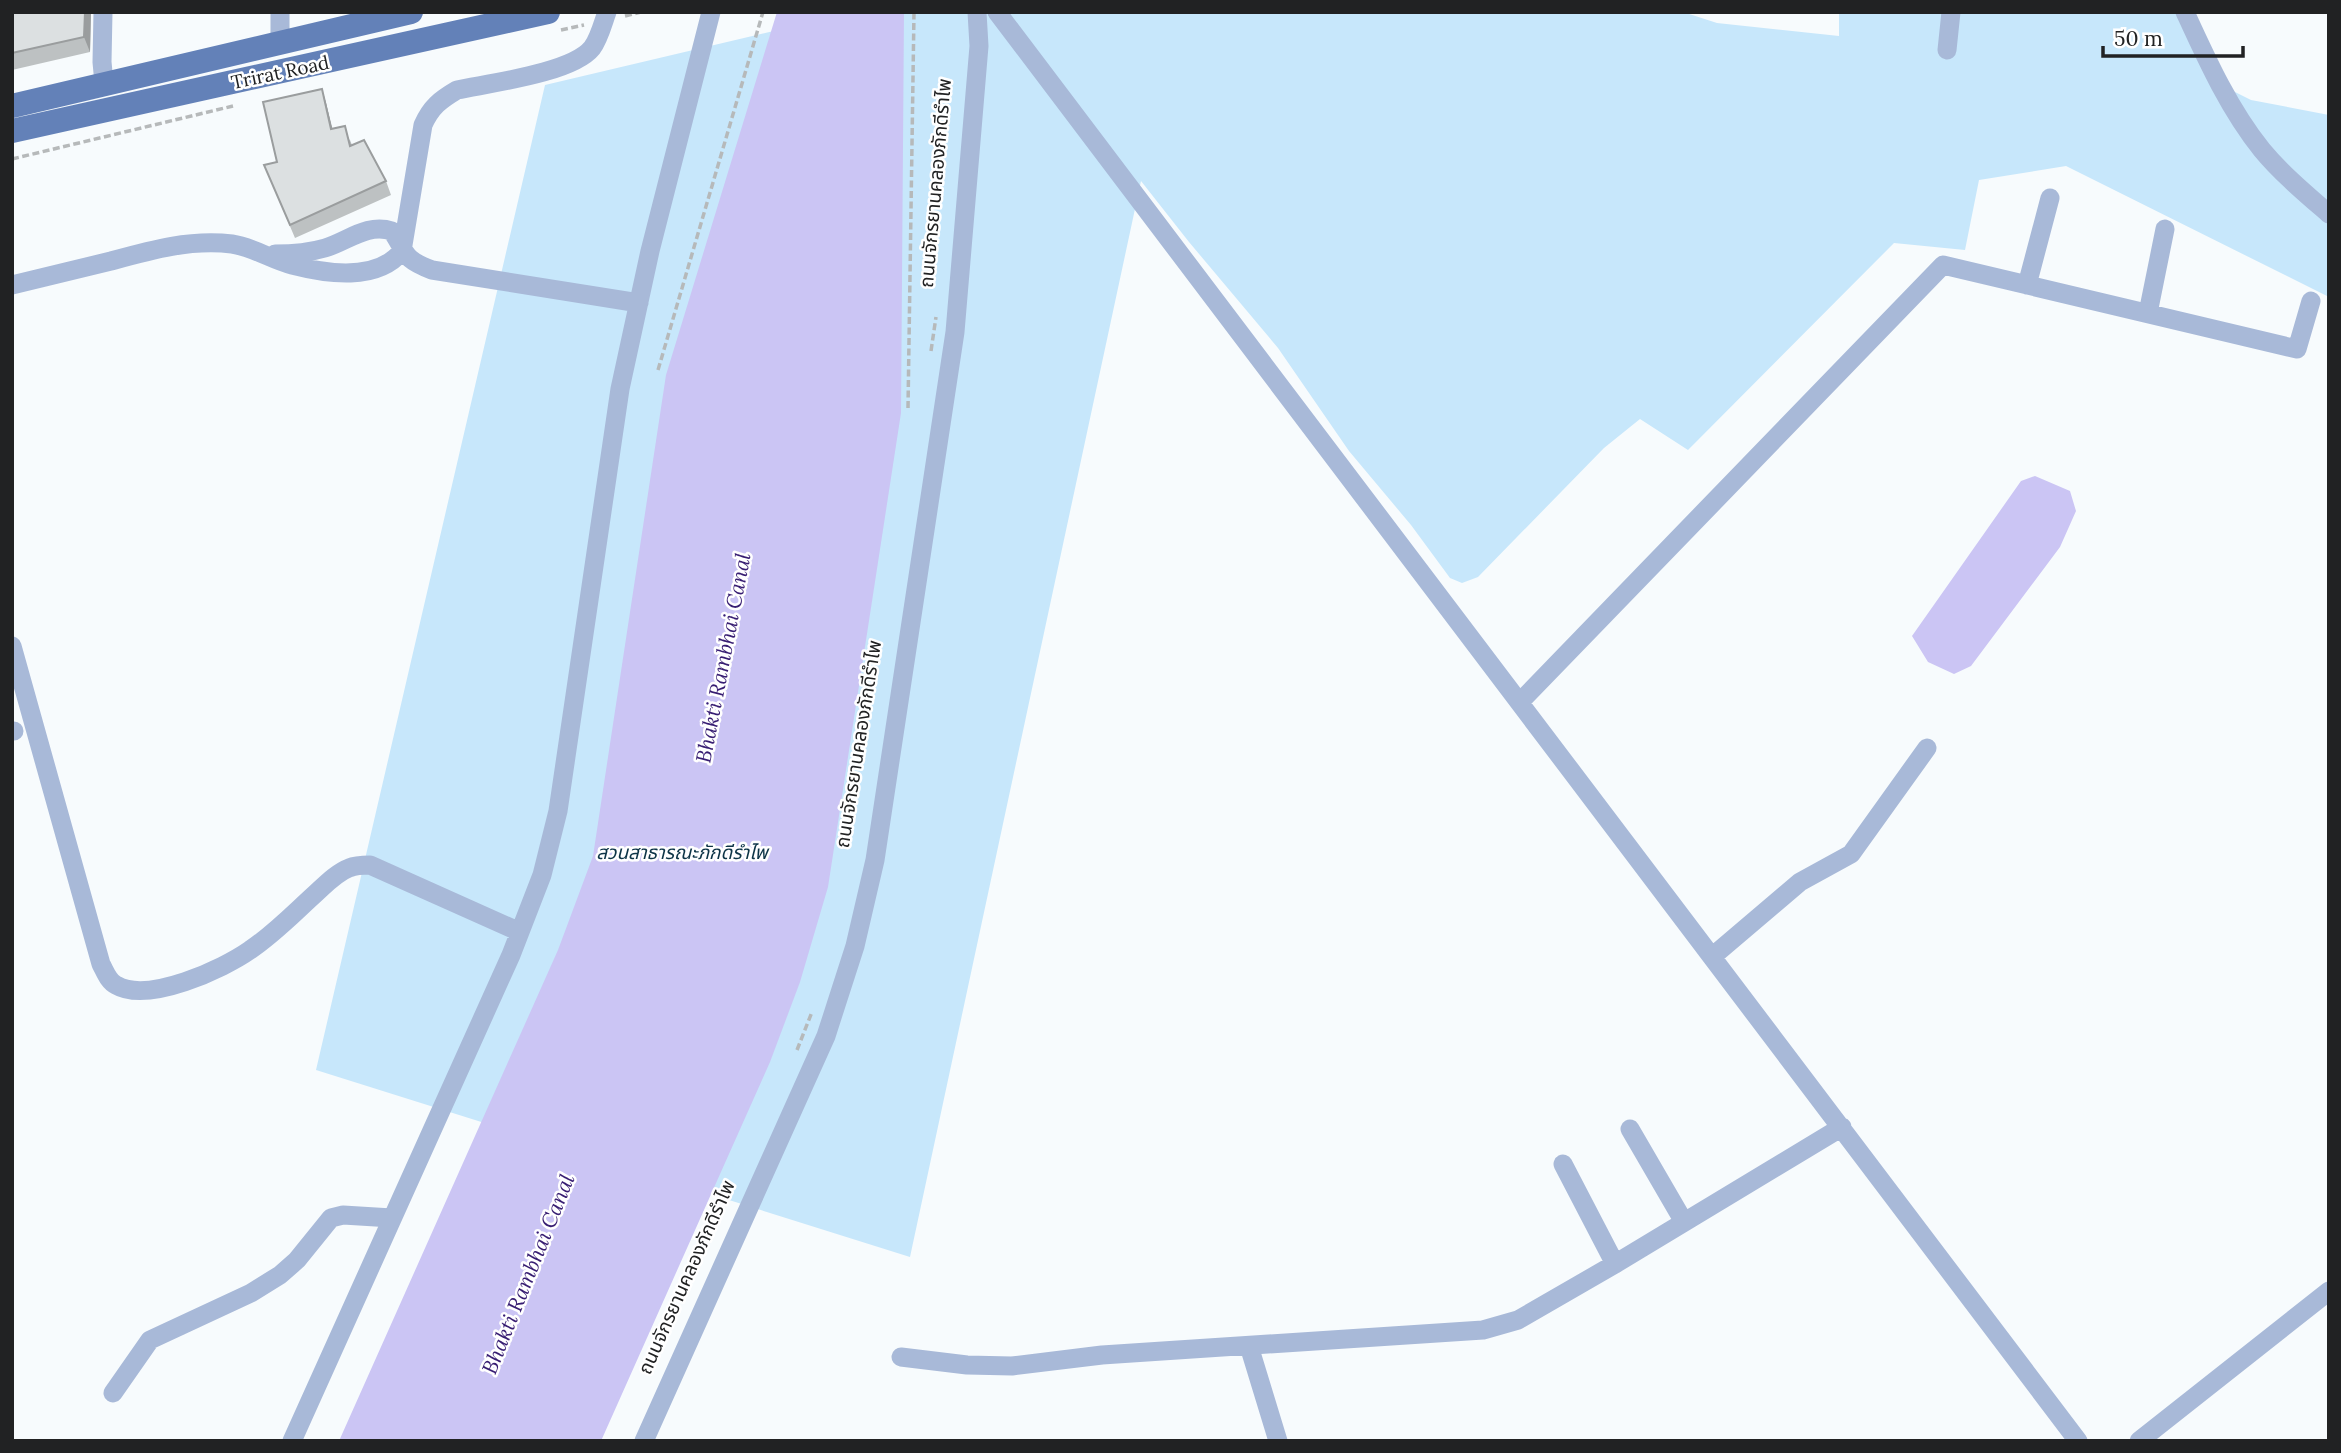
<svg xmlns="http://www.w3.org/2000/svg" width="2341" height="1453" font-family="Lora,'Noto Sans Thai',serif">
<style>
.green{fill:#c7e7fb}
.water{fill:#cbc5f4}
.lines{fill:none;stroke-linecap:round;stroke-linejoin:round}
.path{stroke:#b6b9ba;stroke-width:3.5;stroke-dasharray:7 3.5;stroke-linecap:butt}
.minor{stroke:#a8b9d8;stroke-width:19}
.major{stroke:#6381b8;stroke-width:24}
.wall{fill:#bdc1c2}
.shaded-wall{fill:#9a9d9e}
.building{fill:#dce0e1;stroke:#9a9d9e;stroke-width:2}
.labels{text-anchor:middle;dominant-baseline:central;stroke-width:5;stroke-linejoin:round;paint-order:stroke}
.street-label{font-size:19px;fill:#212223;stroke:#fff}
.park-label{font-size:19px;font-style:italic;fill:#0d3447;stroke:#fff}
.water-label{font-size:21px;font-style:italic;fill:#371d72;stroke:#fff}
</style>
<rect width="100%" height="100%" fill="#f7fbfd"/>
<path class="green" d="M854 12H1683L1717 23 1839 36V12H2179L2211 80 2251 100 2329 115V297L2066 166 1979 180 1965 250 1894 243 1688 450 1640 419 1604 448 1478 577 1462 583 1450 578 1411 525 1349 451 1278 348 1189 242 1141 181 910 1257 316 1070 545 85Z"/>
<path class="water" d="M777 12H904L901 413 828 887 800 982 770 1062 601 1441H339L558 950 593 856 666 375Z
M2035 476 2070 491 2076 511 2060 547 1971 666 1954 674 1928 662 1912 636 2021 481Z"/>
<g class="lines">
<path class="path" d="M625 16 641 12
M561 30 584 25
M12 159 233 106
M931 351 936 317
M658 370 763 12
M908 408 914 12
M797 1050 812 1012"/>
<path class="minor" d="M103 12 102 62 104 83
M280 12V41
M997 12 2078 1441
M2185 12C2207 60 2229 109 2262 150 2281 173 2306 194 2329 214
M1947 50 1951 12
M275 254C292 254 308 253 325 248 348 241 367 223 392 231 407 254 403 259 432 270L639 303
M12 285C45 277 78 269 111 261 151 250 190 239 232 244 253 247 272 260 292 265 327 274 377 282 402 251L423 125C431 107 440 100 457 90 490 83 572 73 592 48 599 39 603 23 607 12
M2027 285 2050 198
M2148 313 2165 229
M12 646 101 964C105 971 108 981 116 985 148 1004 223 969 250 950 274 934 294 913 315 894 325 885 336 873 349 868 356 865 362 865 370 865L520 932
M1520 702 1943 265 2297 349 2311 301
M12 731H14
M1713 956 1800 882 1851 854 1927 748
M1630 1129 1684 1222
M1563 1164 1615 1264 1842 1127
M1249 1346 1278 1441
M901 1357 967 1365 1012 1366 1102 1355 1483 1330 1518 1320 1615 1264
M113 1393 150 1340 251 1293 280 1275 297 1260 331 1218 343 1215 392 1218
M292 1441 511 955 542 875 558 811 620 389 650 251 711 12
M644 1441 826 1036 855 946 875 860 955 332 979 46 977 12
M2139 1441 2329 1291"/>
<path class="major" d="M12 106 411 12
M12 131 548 12"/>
</g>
<path class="wall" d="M12 12H91L90 52 12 70Z
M322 89 326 103 332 129 350 140 352 145 386 181 391 195 295 238 264 165 277 162Z"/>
<path class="shaded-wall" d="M85 12H91L90 52 84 37Z
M322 89 326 103 336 143 331 129Z"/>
<path class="building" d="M12 12H85L84 37 12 53Z
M322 89 331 129 345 126 350 146 364 140 386 181 290 225 264 165 277 162 263 102Z"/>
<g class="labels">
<g class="street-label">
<text transform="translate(280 72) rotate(-12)">Trirat Road</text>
<text transform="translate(935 183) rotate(-85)">ถนนจักรยานคลองภักดีรำไพ</text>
<text transform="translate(858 744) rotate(-81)">ถนนจักรยานคลองภักดีรำไพ</text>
<text transform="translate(686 1277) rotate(-66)">ถนนจักรยานคลองภักดีรำไพ</text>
</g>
<g class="park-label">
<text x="682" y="852">สวนสาธารณะภักดีรำไพ</text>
</g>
<g class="water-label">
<text transform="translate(723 658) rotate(-79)">Bhakti Rambhai Canal</text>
<text transform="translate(528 1274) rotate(-68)">Bhakti Rambhai Canal</text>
</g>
</g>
<rect width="2341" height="1453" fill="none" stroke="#212223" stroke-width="28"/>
<path d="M2103 46v10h140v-10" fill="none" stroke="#212223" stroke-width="3.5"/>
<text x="2114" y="46" font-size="21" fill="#212223" stroke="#ffffff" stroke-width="5" paint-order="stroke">50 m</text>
</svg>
